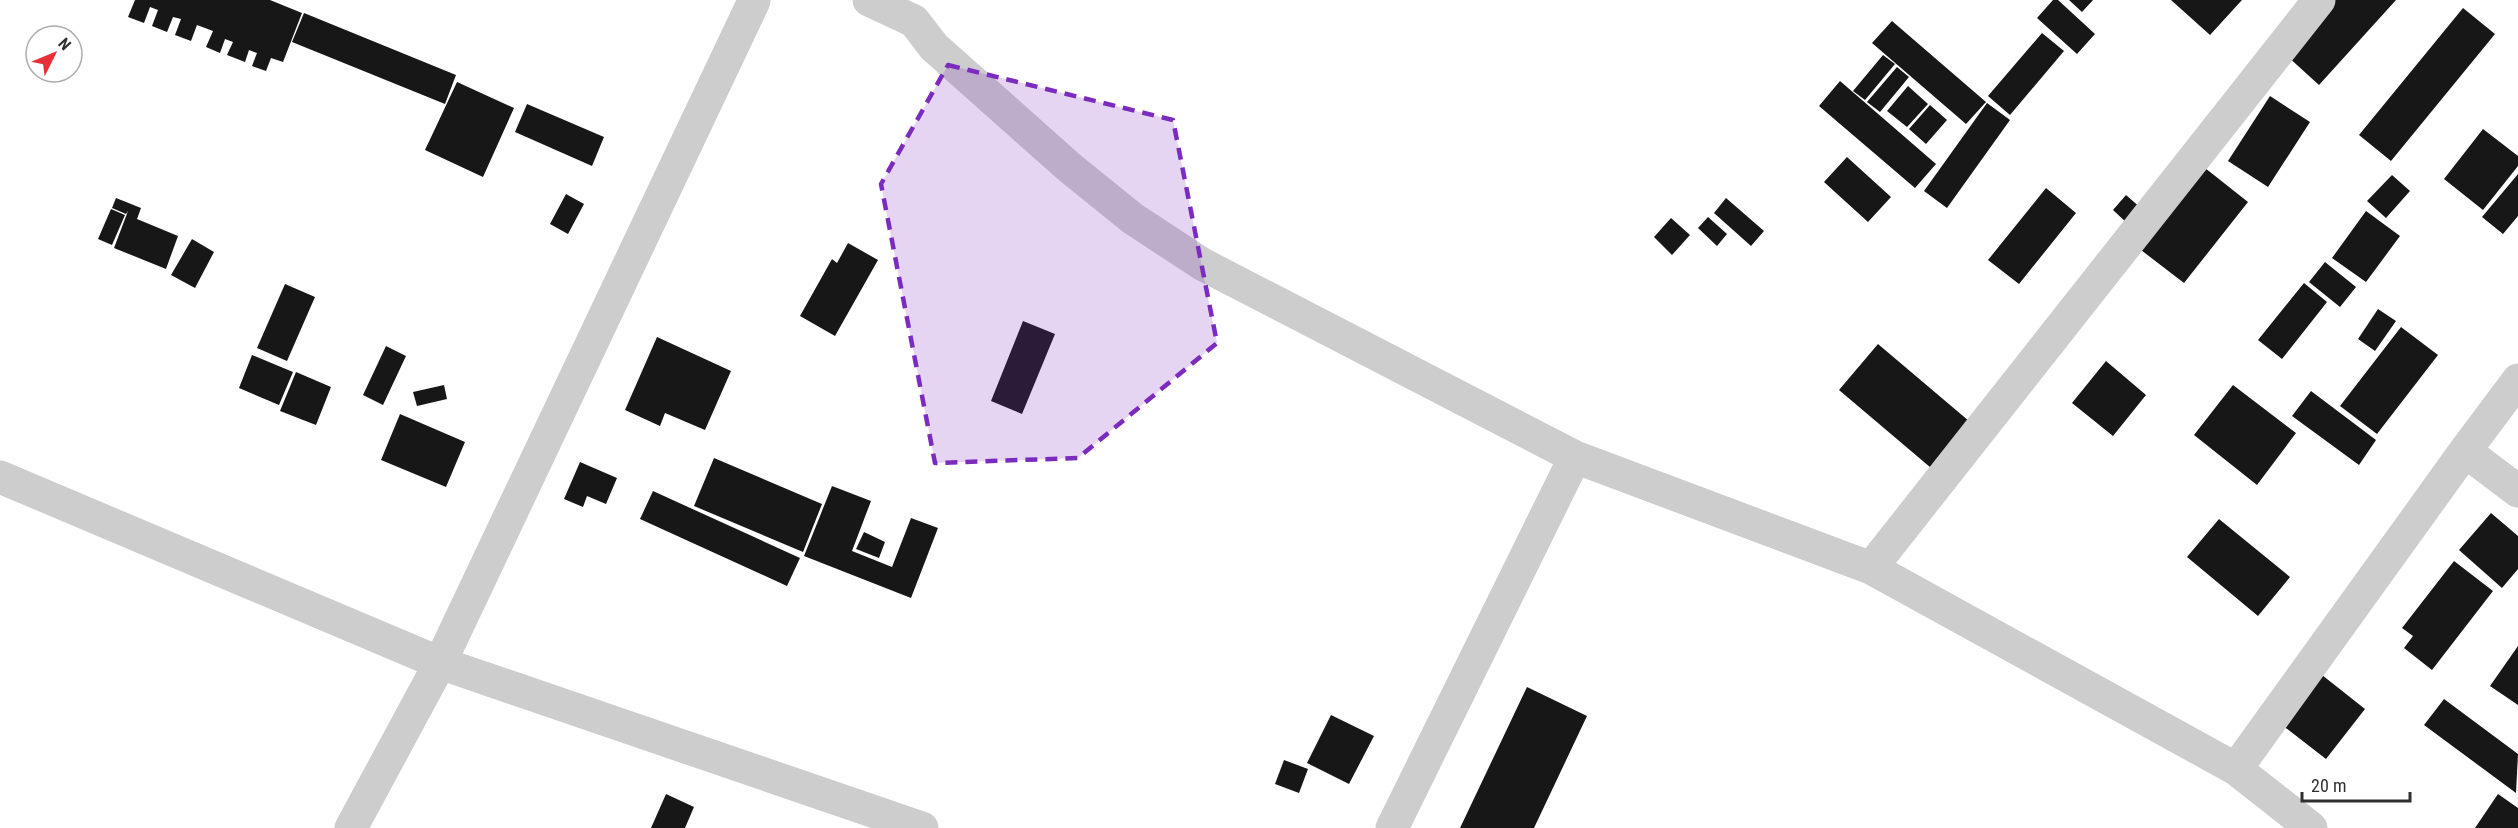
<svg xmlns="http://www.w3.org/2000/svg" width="2518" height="828" font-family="'Roboto Condensed',sans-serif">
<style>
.building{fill:#171717}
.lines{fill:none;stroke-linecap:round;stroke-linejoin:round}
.minor{stroke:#cdcdcd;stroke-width:33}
.marked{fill:#7b2cbf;fill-opacity:0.2;stroke:#7b2cbf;stroke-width:4.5;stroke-dasharray:12 8;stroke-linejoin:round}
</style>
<rect width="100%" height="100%" fill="#fff"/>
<path class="building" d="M135 0H270L302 13 283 62 271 58 266 71 252 66 257 53 249 50 245 62 227 55 233 42 225 39 220 53 206 47 213 31 197 25 191 41 175 35 181 19 173 17 167 32 152 26 158 10 150 7 144 23 128 17Z
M2053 0H2058L2095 34 2077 54 2037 18Z
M2069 0H2093L2082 12Z
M2171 0H2242L2210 35Z
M2333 0H2396L2319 85 2285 54Z
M2463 8 2495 34 2391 161 2359 135Z
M304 13 456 75 445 104 292 42Z
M1892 21 1986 102 1966 124 1872 43Z
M2042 33 2064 51 2010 115 1988 96Z
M1883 55 1895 64 1865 100 1853 91Z
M1897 67 1909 77 1880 112 1867 102Z
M1840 81 1936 164 1915 188 1819 106Z
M457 82 514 108 483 177 425 150Z
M1908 86 1928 104 1907 127 1887 111Z
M2270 96 2310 122 2268 187 2228 161Z
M1987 103 2010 120 1947 208 1924 191Z
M527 104 604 137 592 166 515 132Z
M1930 105 1947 120 1926 144 1909 129Z
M2483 129 2518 156V166L2483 210 2444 179Z
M1847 157 1891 197 1868 222 1824 182Z
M2205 168 2248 202 2184 283 2141 250Z
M2518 174V216L2503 234 2482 217Z
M2392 175 2410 191 2386 218 2367 201Z
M2046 188 2076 213 2019 284 1988 260Z
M566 194 584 204 568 234 550 224Z
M2126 195 2142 209 2128 224 2113 210Z
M116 198 141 208 137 219 178 236 166 269 114 248 128 211 126 214 112 208Z
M1726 198 1764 231 1751 246 1714 213Z
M111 209 125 215 112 245 98 239Z
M2366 211 2400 236 2366 282 2332 258Z
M1708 217 1727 234 1717 246 1698 228Z
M1671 218 1690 235 1672 255 1654 237Z
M192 239 214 252 195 288 171 275Z
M848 243 878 260 835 336 800 316 832 259 837 263Z
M2325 262 2356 287 2340 307 2309 282Z
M2304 283 2327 302 2282 359 2258 340Z
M285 284 315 297 287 361 257 348Z
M2378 309 2396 321 2375 351 2358 339Z
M1023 321 1055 334 1022 414 991 401Z
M2401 327 2438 355 2377 434 2340 406Z
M657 337 731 371 705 430 665 413 660 426 625 410Z
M1878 344 1976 427 1937 473 1839 390Z
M386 346 406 356 383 405 363 395Z
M252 355 293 372 279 405 239 388Z
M2106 361 2146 395 2113 436 2072 403Z
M296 372 331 387 316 425 280 411Z
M444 385 447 399 417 406 413 392Z
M2233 385 2296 433 2257 485 2194 435Z
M2311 391 2376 440 2359 465 2292 416Z
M400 414 465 442 446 487 381 460Z
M714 458 822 504 803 552 694 506Z
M580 462 617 478 606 504 587 496 583 507 564 499Z
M832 486 871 501 852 551 892 567 911 518 938 528 911 598 804 556Z
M653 491 800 558 787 586 640 519Z
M2491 513 2518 536V569L2502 588 2459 550Z
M2219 519 2290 577 2258 616 2187 557Z
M864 532 885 542 879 558 856 549Z
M2454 561 2493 591 2432 670 2404 648 2413 636 2402 628Z
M2518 646V705L2490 686Z
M2322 675 2365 709 2326 759 2282 725Z
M1527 687 1587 716 1534 828H1460Z
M2444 699 2518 754 2516 793 2424 725Z
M1331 715 1374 736 1349 784 1307 763Z
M1284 760 1308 769 1299 793 1275 784Z
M666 794 694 807 685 828H651Z
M2498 794 2518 808V828H2475Z"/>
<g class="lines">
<path class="minor" d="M869 0 914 21 934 47 1069 167 1132 218 1202 264 1575 457 1871 568 2236 769 2311 828
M2465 451 2518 491
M0 477 440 663 922 828
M1871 568 2319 0
M2236 769 2465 451 2518 380
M351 828 440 663 754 1
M1392 828 1575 457"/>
</g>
<path class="marked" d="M948 65 1173 120 1217 343 1078 458 935 463 881 184Z"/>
<g transform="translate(54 54) rotate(47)"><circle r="28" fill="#ffffff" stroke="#acacac" stroke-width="1.5"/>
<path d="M0-4.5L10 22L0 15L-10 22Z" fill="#e93038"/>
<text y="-9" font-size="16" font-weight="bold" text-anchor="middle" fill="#303030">N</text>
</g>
<path d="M2302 792v9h108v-9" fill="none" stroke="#303030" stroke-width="3"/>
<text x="2311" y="792" font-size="18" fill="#303030" stroke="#ffffff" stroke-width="4.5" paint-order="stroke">20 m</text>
</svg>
